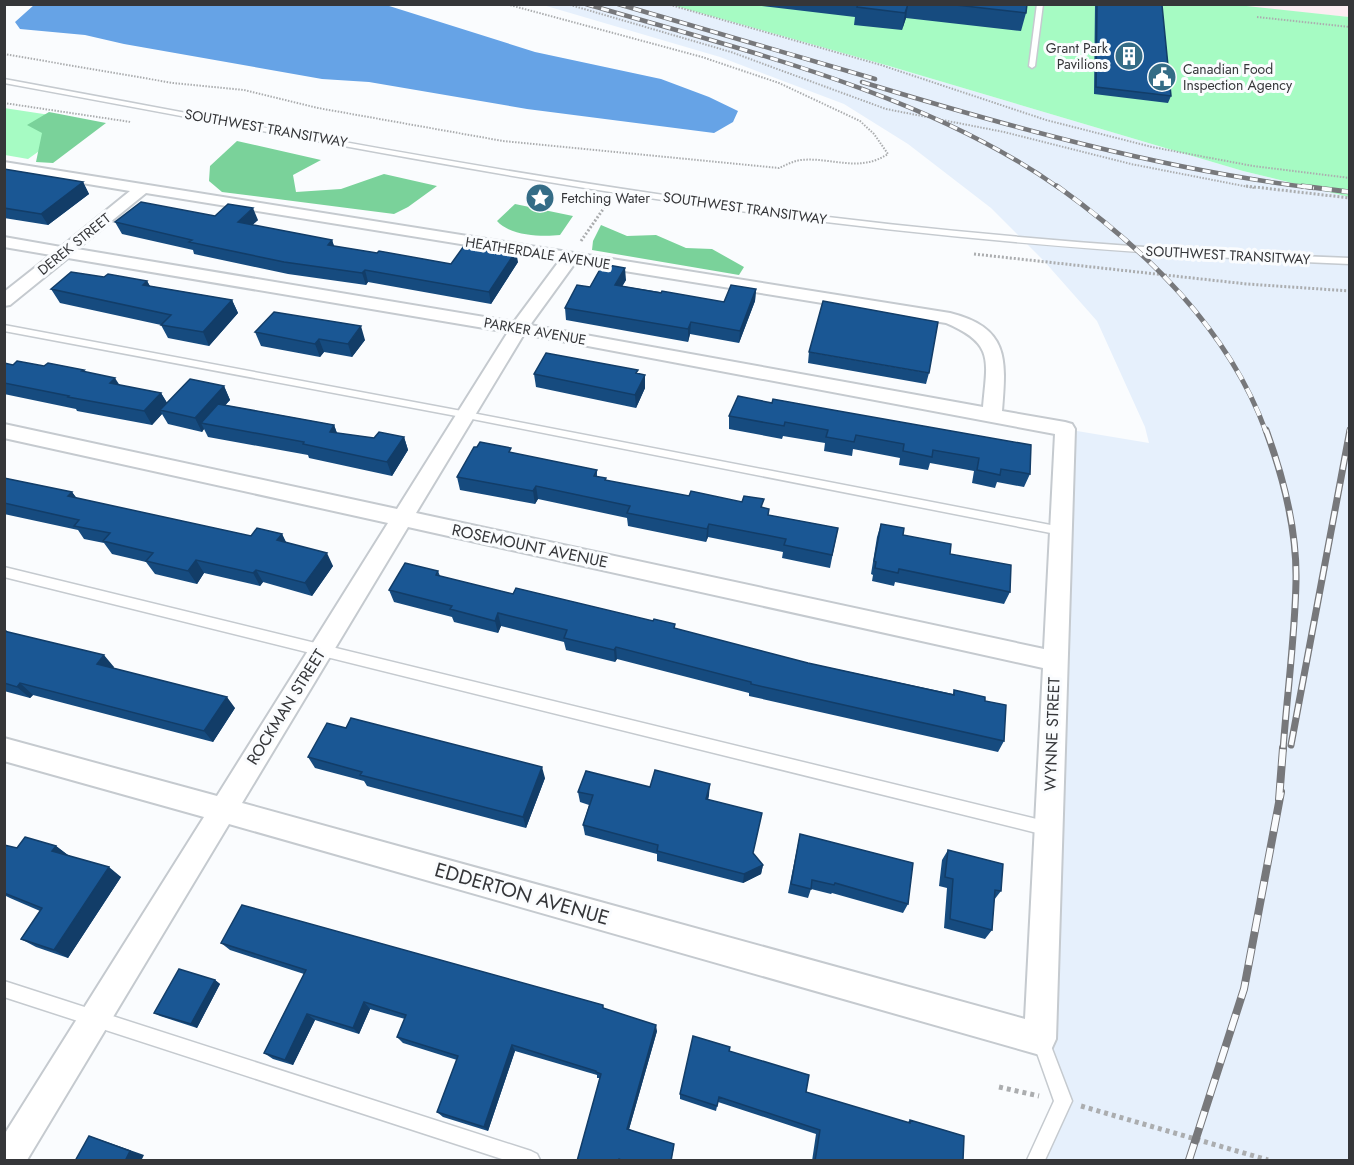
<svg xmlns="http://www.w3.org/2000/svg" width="1354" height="1165" font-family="Jost,sans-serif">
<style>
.built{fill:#e6f0fc}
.industrial{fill:#fcedf2}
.green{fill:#a6fbc3}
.forest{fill:#7ad29a}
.water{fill:#66a3e6}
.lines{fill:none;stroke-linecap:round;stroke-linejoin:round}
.lane-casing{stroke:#c5cacf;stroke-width:3}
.street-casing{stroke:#c5cacf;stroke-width:4}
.path-far2{stroke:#abadaf;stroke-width:2;stroke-dasharray:1.5 1.5;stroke-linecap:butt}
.path-far1{stroke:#abadaf;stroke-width:3;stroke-dasharray:2 2;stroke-linecap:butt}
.path{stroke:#abadaf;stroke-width:5;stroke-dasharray:4 4;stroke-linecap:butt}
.lane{fill:#fff;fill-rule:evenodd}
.street{fill:#fff;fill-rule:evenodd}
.rail-far3-casing{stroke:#77787b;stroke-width:4.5}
.rail-far2-casing{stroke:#77787b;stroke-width:5}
.rail-far1-casing{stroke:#77787b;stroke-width:7}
.rail-casing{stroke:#77787b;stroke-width:8}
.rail-far3{stroke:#fafcfe;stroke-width:3;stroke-dasharray:8;stroke-linecap:butt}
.rail-far2{stroke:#fafcfe;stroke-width:4;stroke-dasharray:10;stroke-linecap:butt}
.rail-far1{stroke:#fafcfe;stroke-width:4.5;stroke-dasharray:14;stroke-linecap:butt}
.rail{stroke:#fafcfe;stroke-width:6;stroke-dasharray:17;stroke-linecap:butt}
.wall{fill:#164b7f}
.shaded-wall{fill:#123d68}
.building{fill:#1a5794;stroke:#123d68;stroke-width:1.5}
.labels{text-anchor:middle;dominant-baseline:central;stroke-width:6;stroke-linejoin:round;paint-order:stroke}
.far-poi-label{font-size:14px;fill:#353639;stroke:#fafcfe;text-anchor:start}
.far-street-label{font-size:14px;fill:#353639;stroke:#fafcfe}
.street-label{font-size:16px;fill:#353639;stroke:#fafcfe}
.near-street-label{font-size:20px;fill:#353639;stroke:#fafcfe}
</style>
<rect width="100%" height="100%" fill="#fafcfe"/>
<path class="built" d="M543 5H672L889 66 1243 171 1349 197V1160H1036L1063 1101 1040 1039 1065 429 1149 443 1145 427 1097 321 1044 261 991 208 908 144 844 104 720 57Z"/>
<path class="industrial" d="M1228 5H1349V17Z"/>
<path class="green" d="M1228 4 1349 17V197L1243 171 889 66 672 5Z
M4 108 83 120 28 159 5 155Z"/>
<path class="forest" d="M49 112 106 123 53 163 36 162 42 133 27 125Z
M237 141 321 160 293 175 296 192 341 189 384 174 437 186 408 207 394 214 222 192 209 181 210 166Z
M515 204 573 216 560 235C542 237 510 236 497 221Z
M601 225 627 236 656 235 686 248 712 249 744 267 739 275 592 250 593 241Z"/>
<path class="water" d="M34 5H386L535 52 661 79 709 97 738 111 733 122 714 133 527 109 369 82 322 79 124 44 85 35 20 29 15 22Z"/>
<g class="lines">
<g class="lane-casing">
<path id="lane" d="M1037 4H1043L1035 66 1032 68 1029 66Z
M4 79C222 119 438 162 657 194 886 228 1117 249 1350 258V264C1117 254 886 234 656 199 438 166 222 123 4 83Z
M4 325 467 412 1061 527 1067 531 1061 535 467 418 4 331Z
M4 567 1049 822 1054 824 1056 829 1054 834 1049 836 4 577Z
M4 981 531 1151 537 1154 540 1160H505L4 997Z
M1040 1031 1046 1033 1072 1101 1045 1160H1027L1054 1101 1032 1039 1034 1033Z"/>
</g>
<g class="street-casing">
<path id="street" d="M4 162 950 313C1010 328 1006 360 1002 411L1065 422 1072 424 1075 429 1056 1039 1051 1050 1040 1055 229 824 27 1160H4V1135L204 817 4 761V738L217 796 388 523 4 438V424L397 509 508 332 68 258 10 305 4 306V292L51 255 4 247V237L61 247 130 191 4 170ZM146 193 560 260 514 322 77 249ZM575 263 946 323C995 344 987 360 983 407L530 325ZM524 334 1055 434 1044 649 416 513ZM408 527 1043 668 1025 1019 242 803Z"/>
</g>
<path class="path-far2" d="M567 4 731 52 886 109 1004 132 1131 164 1254 188
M667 4 881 65 1046 120 1152 147 1253 166 1350 178
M1257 17 1350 27
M4 54 173 83 244 90 318 108 503 141 779 168C786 165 793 161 801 160 832 157 859 173 888 154L874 134 860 121 779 83 702 57 506 4
M4 103 131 122"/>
<path class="path-far1" d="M1246 186 1350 198
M581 241 606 205
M974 254 1247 284 1350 291"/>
<path class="path" d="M999 1087 1039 1096
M1081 1106 1268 1160"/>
<use href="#lane" class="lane"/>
<use href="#street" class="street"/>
<g class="rail-far3-casing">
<path id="rail-far3" d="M586 4C742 50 925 93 1059 188
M618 4 875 79
M862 82C1010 127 1160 169 1314 188"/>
</g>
<g class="rail-far2-casing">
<path id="rail-far2" d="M1057 186C1145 249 1228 328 1266 432
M1302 186 1350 192
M1349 432 1350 428"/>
</g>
<g class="rail-far1-casing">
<path id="rail-far1" d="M1266 430C1284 479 1297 529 1296 581 1295 637 1287 694 1283 750
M1291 745 1350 430"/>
</g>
<g class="rail-casing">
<path id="rail" d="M1279 800 1283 748
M1189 1160 1244 989 1281 792"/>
</g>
<use href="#rail-far3" class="rail-far3"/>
<use href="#rail-far2" class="rail-far2"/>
<use href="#rail-far1" class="rail-far1"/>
<use href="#rail" class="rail"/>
</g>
<path class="wall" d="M745 4H1027L1026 13 1021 31 906 18 902 30 854 25 855 17Z
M1095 4H1158L1171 96 1168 103 1094 94Z
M4 169 83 182 89 194 48 225 4 218Z
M215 216 258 220 252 225 332 240 334 246 377 253 451 264 518 262 491 304 368 282 366 285 288 274 194 254 193 250 122 234 115 222Z
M104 277 147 281 150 286 232 300 238 313 209 346 168 338 161 325 60 303 51 289Z
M626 280 622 286 724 302 756 289 755 301 739 343 690 334 688 342 566 320 565 308 590 287Z
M255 332 365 340 352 357 324 352 320 357 261 346Z
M809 352 929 373 926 384 808 363Z
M4 363 13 365 84 370 85 372 120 385 161 393 167 403 224 386 230 400 225 405 334 425 337 433 374 438 404 437 408 450 392 476 309 458 308 455 208 437 204 429 202 432 168 424 162 414 152 425 77 411 76 409 4 394Z
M534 374 645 388 636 408 536 387Z
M772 403 833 410 1030 474 1024 487 997 482 995 488 972 483 974 471 930 463 928 470 899 465 900 458 853 449 852 456 824 451 825 443 783 436 782 439 729 429V416Z
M512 453 597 470V476L606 481 689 496 763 507 768 515 838 528 830 568 782 558 783 552 708 537 706 542 628 526 627 518 538 499 535 504 460 490 457 477Z
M4 478 72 492 76 498 251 536 282 534 286 542 333 566 312 596 263 582 260 586 204 573 197 584 155 574 146 562 112 554 104 543 84 539 78 530 4 514Z
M881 524 903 535 950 554 1010 592 1004 604 895 582 894 586 872 581 873 575 871 574 877 537Z
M438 571 440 576 513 594 653 621 675 624V629L808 663 953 694 954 690 985 701 1004 741 998 752 749 696V693L617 659 615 662 566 650 564 642 501 626 498 633 454 622 452 617 394 602 389 590Z
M4 628 8 632 114 667 113 668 235 708 213 742 33 695 30 698 4 691Z
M308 757 545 778 526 828 367 786 364 781 315 768Z
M650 787 709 795 708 799 763 865 761 874 743 883 657 861V854L585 835 583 825 589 805 580 802 578 792Z
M800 834 908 904 903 913 832 893 831 894 811 889 808 898 788 893Z
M4 845 17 848 56 846 68 855 121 877 68 958 36 947 21 939 40 911 10 898 4 895Z
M948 850 1001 891 994 900 992 930 985 939 944 928 947 888 939 886 942 860Z
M221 943 604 1008 657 1031 629 1129 674 1147 671 1161H577L600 1078H597V1075L515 1051 488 1131 443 1117 437 1112 457 1060 403 1043 397 1037 405 1019 370 1009 359 1034 315 1020 293 1065 273 1059 264 1053 304 974 230 950Z
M215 980 220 984 197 1028 160 1016 154 1013Z
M729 1051 806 1092 907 1123 910 1120 963 1161H812L816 1134 718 1102 716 1111 680 1099V1094Z"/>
<path class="shaded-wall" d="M908 4 906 18 902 30 905 13Z
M83 182 89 194 48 225 41 214Z
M253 208 258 220 243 234 238 222Z
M332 240 336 252 328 245Z
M516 251 518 262 491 304 489 292Z
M625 268 626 280 616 297 615 285Z
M365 270 368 282 366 285 362 273Z
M147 281 154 294 143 285Z
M756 289 755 301 739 343 740 331Z
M232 300 238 313 209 346 203 332Z
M691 322 690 334 688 342V329Z
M361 326 365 340 352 357 348 344Z
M319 339 324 352 320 357 315 344Z
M645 375V388L636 408 635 395Z
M115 378 124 392 110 383Z
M224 386 230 400 208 425 201 423 204 429 202 432 195 418Z
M161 393 169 406 160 410 162 414 152 425 144 411Z
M334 425 339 439 330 432Z
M404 437 408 450 392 476 387 462Z
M536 486 538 499 535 504 533 491Z
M72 492 82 505 68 496Z
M709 524 708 537 706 542 707 529Z
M282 534 288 547 277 540Z
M327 553 333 566 312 596 305 583Z
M196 560 204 573 197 584 188 571Z
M256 570 263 582 260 586 253 573Z
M498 613 501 626 498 633 495 621Z
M616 647 617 659 615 662 614 650Z
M104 655 114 667 107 676 97 664Z
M20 683 33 695 30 698 17 687Z
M227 697 235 708 213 742 204 731Z
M542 767 545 778 526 828 523 817Z
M710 784 709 795 706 809V799Z
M56 846 69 856 52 851Z
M763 865 761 874 743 883 744 874Z
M109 867 121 877 68 958 54 950Z
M215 980 220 984 197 1028 191 1024Z
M364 1002 370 1009 359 1034 353 1028Z
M307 1014 315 1020 293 1065 285 1060Z
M656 1025 657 1031 628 1133 627 1129Z
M512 1045 515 1051 488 1131 484 1127Z
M89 1136 104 1141 144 1155 141 1161H125Z"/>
<path class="building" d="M858 4H908L905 13 857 7Z
M947 4H1027L1026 13Z
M1097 4 1162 5 1171 96 1096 87Z
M4 169 83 182 41 214 4 208Z
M141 202 215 216 228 204 253 208 238 222 332 240 328 245 377 253 379 251 451 264 466 243 516 251 489 292 365 270 362 273 284 262 189 242 192 240 115 222Z
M603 264 625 268 615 285 661 293 662 291 724 302 731 285 756 289 740 331 691 322 688 329 565 308 577 285 590 287Z
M71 272 104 277 108 274 147 281 143 285 232 300 203 332 161 325 171 315 51 289Z
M823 301 938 322 929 373 809 352Z
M274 312 361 326 348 344 319 339 315 344 255 332Z
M546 353 638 370 636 373 645 375 635 395 534 374Z
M17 361 44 366 48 363 84 370 82 371 115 378 110 383 161 393 144 411 68 397 69 396 4 383V363L13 365Z
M190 379 224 386 195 418 160 410Z
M738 396 772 403 773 399 833 410 1031 445 1030 474 1001 469 1000 475 977 470 979 458 933 450 932 457 903 451 904 444 856 435 854 442 826 437 828 430 785 422 784 426 729 416Z
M218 404 334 425 330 432 374 438 379 432 404 437 387 462 303 444 304 442 201 423Z
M480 442 511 448 509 452 597 470 594 476 606 478 605 480 689 496 691 491 742 502 744 496 764 499 761 507 769 509 768 515 838 528 832 555 784 545 786 539 709 524 707 529 627 513 630 506 536 486 533 491 457 477 474 447H477Z
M4 478 72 492 68 496 251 536 257 528 282 534 277 540 327 553 305 583 256 570 253 573 196 560 188 571 146 561 153 553 103 541 110 533 74 526 79 520 4 503Z
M881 524 904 528 903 535 951 544 950 554 1011 565 1010 592 899 569 898 573 875 568 876 562 874 561Z
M405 563 438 571 436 575 513 594 516 588 653 621 654 619 675 624 674 628 808 663 954 695V690L985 697V701L1006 705 1004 741 751 684V682L616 647 614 650 564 638 567 630 498 613 495 621 450 609 452 606 389 590Z
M4 631 104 655 97 664 227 697 204 731 20 683 17 687 4 683Z
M351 718 542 767 523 817 360 775 362 772 308 757 327 723 346 728Z
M655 770 710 784 706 799 762 813 753 853 763 865 744 874 657 851 658 845 583 825 593 795 578 792 586 771 650 787Z
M800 834 913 863 908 904 835 883 834 885 812 880 811 889 791 884Z
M25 837 56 846 52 851 109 867 54 950 21 939 42 908 4 893V845L17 848Z
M948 850 1003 864 1001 891 995 890 992 930 950 919 953 879 945 877Z
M242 905 603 1005V1008L656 1025 627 1129 674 1144 671 1161H623L619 1159 618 1161H577L601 1074 596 1072V1071L512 1045 484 1127 437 1112 458 1056 397 1037 406 1015 364 1002 353 1028 307 1014 285 1060 264 1053 306 970 221 943Z
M179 969 215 980 191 1024 154 1013Z
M693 1036 730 1047 729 1051 809 1075 806 1092 910 1123V1120L964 1136 963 1161H815L820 1130 719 1097 717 1106 680 1094Z
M89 1136 130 1151 125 1161H75Z"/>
<defs>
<g id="building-disc" transform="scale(1.5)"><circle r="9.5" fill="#346c86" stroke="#fafcfe"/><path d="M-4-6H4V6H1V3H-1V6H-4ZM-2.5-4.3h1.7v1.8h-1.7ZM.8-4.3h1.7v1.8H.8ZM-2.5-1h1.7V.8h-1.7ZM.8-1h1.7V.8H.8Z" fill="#fff"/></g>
<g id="civic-disc" transform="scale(1.5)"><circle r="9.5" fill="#346c86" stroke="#fafcfe"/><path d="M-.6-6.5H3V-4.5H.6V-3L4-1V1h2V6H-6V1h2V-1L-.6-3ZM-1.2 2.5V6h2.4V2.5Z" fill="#fff"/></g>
<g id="sight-disc" transform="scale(1.5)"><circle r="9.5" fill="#346c86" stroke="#fafcfe"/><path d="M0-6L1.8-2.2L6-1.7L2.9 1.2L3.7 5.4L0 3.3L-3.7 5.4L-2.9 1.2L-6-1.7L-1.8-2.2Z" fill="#fff"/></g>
</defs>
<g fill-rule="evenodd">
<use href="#building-disc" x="1129" y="56"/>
<use href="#civic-disc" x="1162" y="77"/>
<use href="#sight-disc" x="540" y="198"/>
</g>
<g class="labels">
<g class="far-poi-label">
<text x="1108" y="48" text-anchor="end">Grant Park<tspan x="1108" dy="16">Pavilions</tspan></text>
<text x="1183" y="69">Canadian Food<tspan x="1183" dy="16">Inspection Agency</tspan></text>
<text x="561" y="198">Fetching Water</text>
</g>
<g class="far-street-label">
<text transform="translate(266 128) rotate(10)">SOUTHWEST TRANSITWAY</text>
<text transform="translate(745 208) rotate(8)">SOUTHWEST TRANSITWAY</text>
<text transform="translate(74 244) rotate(-39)">DEREK STREET</text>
<text transform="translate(538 253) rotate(9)">HEATHERDALE AVENUE</text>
<text transform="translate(1228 255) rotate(3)">SOUTHWEST TRANSITWAY</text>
<text transform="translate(535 331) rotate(10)">PARKER AVENUE</text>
</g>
<g class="street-label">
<text transform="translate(530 546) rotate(12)">ROSEMOUNT AVENUE</text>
<text transform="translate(286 707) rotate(-58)">ROCKMAN STREET</text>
<text transform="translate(1052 734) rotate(-88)">WYNNE STREET</text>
</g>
<g class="near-street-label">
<text transform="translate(522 894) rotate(16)">EDDERTON AVENUE</text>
</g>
</g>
<rect width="1354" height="1165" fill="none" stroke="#353639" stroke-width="12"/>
</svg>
